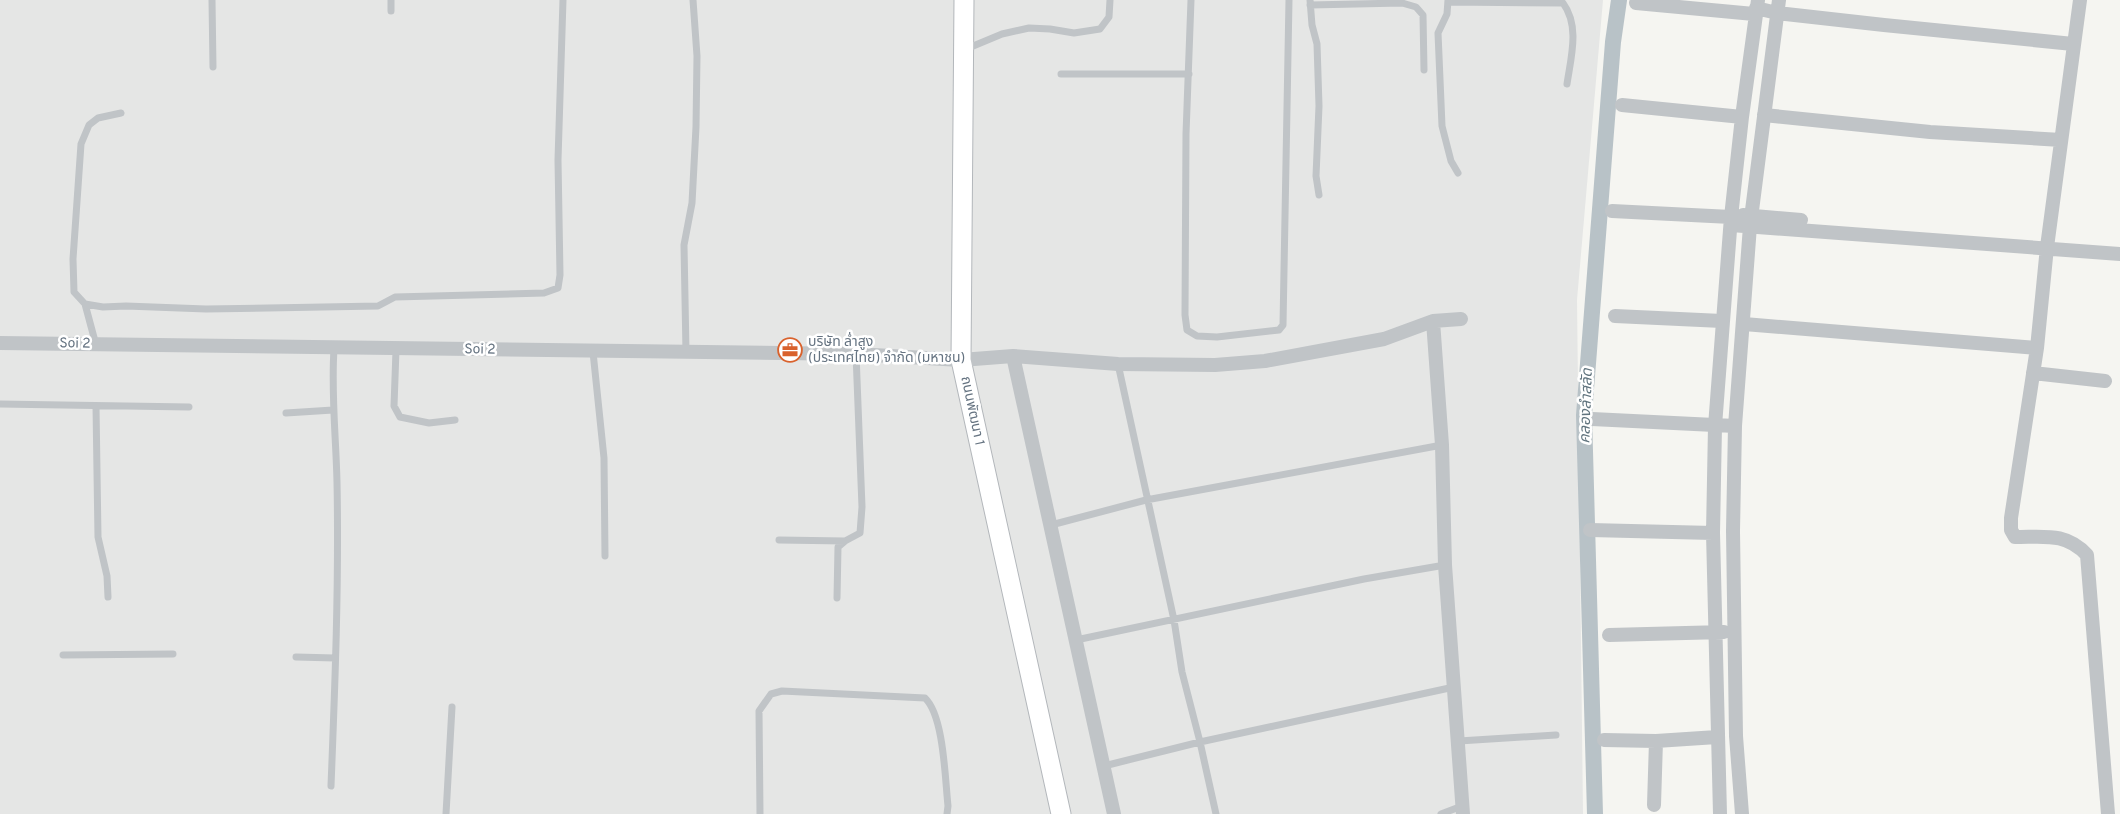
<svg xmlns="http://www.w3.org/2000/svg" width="2120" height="814" font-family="Overpass,'Noto Sans Thai',sans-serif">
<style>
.built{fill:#e5e6e5}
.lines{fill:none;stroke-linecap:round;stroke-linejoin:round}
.canal{stroke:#b8c2c7;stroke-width:16}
.secondary-casing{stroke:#b3b7bb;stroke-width:21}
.lane{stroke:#c0c4c7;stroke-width:7}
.street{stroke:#c0c4c7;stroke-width:14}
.secondary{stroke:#fff;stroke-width:19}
.labels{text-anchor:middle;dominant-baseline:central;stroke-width:5;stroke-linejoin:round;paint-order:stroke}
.poi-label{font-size:14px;fill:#657381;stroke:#fff;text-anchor:start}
.street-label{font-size:14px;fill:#657381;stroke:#fff}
.water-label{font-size:15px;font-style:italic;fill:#61747e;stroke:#fff}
</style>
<rect width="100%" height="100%" fill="#f5f5f1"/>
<path class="built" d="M0 0H1603L1577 300 1583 814H0Z"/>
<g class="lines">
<path class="canal" d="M1595 814 1584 415 1613 42 1619 0"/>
<g class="secondary-casing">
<path id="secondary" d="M964 0 961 360 1061 814"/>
</g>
<path class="lane" d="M212 0 213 67
M1191 0 1186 134 1185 315 1187 330 1197 336 1217 337 1279 330 1283 325 1289 0
M1310 0 1312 25 1317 44 1319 106 1316 176 1319 195
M1448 0 1447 14 1438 33 1442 126 1451 161 1458 173
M1448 2 1563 3C1580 26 1571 57 1567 84
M1310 5 1402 3 1416 7 1423 15 1424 70
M391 11V0
M966 49 1002 34 1029 28 1050 29 1074 33 1100 29 1109 17 1110 0
M1061 74H1189
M121 113 98 118 89 125 81 144 73 259 74 292 85 304 103 307 126 306 206 309 378 306 395 297 544 293 558 288 560 275 558 160 563 0
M85 304 96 345
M396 350 394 406 400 417 429 423 455 420
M593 352 604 458 605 556
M686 352 684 245 692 203 696 127 697 56 693 0
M1118 364 1174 620 1182 672 1200 742 1216 814
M0 404 189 407
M96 406 98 537 107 576 108 597
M286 413 333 410
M1051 525 1146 500 1442 445
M779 540 845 541
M837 598 838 547 845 541 860 533 862 507 856 354
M1076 640 1364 579 1445 565
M63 655 173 654
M296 657 335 658
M1459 741 1556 735
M1104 766 1200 742 1454 687
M331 786C335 685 339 583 337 482 336 437 331 394 334 349
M446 814 452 707
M760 814 759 711 771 694 782 691 925 698C944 716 945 779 948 806L947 814
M1441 814 1462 806"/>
<path class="street" d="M2080 0 2047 247 2037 348 2011 518V530L2015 537C2044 537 2066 532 2087 555L2108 814
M1636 3 1754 14
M1756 8 1777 13 1884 25 2073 44
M1622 105 1742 117
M1764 115 1930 132 2061 140
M1612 211 1731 217
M1743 215 1801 220
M1731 225 2120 254
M1615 316 1722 321
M1433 321 1442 445 1445 565 1463 814
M1744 324 2037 348
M0 343 856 354 961 360 1013 356 1118 364 1215 365 1265 361 1384 339 1433 321 1461 319
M1013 356 1114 814
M2033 373 2105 381
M1592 419 1735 426
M1590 530 1713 533
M1609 635 1724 632
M1604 740 1656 741 1717 737
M1654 805 1656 741
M1720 814 1713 533 1715 426 1731 217 1742 117 1758 0
M1742 814 1736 736 1733 531 1735 426 1750 226 1779 0"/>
<use href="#secondary" class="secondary"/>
</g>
<defs>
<g id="office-ring" transform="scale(1.25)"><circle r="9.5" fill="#fff" stroke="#d9622d" stroke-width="1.5"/><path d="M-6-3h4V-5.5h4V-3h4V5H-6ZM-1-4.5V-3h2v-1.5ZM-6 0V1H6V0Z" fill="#d9622d"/></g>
</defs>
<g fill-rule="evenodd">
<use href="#office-ring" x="790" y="350"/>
</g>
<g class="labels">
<g class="poi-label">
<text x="808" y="342">บริษัท ล่ำสูง<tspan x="808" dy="16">(ประเทศไทย) จำกัด (มหาชน)</tspan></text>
</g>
<g class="street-label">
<text transform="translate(75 344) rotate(1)">Soi 2</text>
<text transform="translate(480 350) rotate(1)">Soi 2</text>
<text transform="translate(972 411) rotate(78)">ถนนพัฒนา 1</text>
</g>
<g class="water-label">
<text transform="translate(1587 406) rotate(-88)">คลองลำสลัด</text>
</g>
</g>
</svg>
